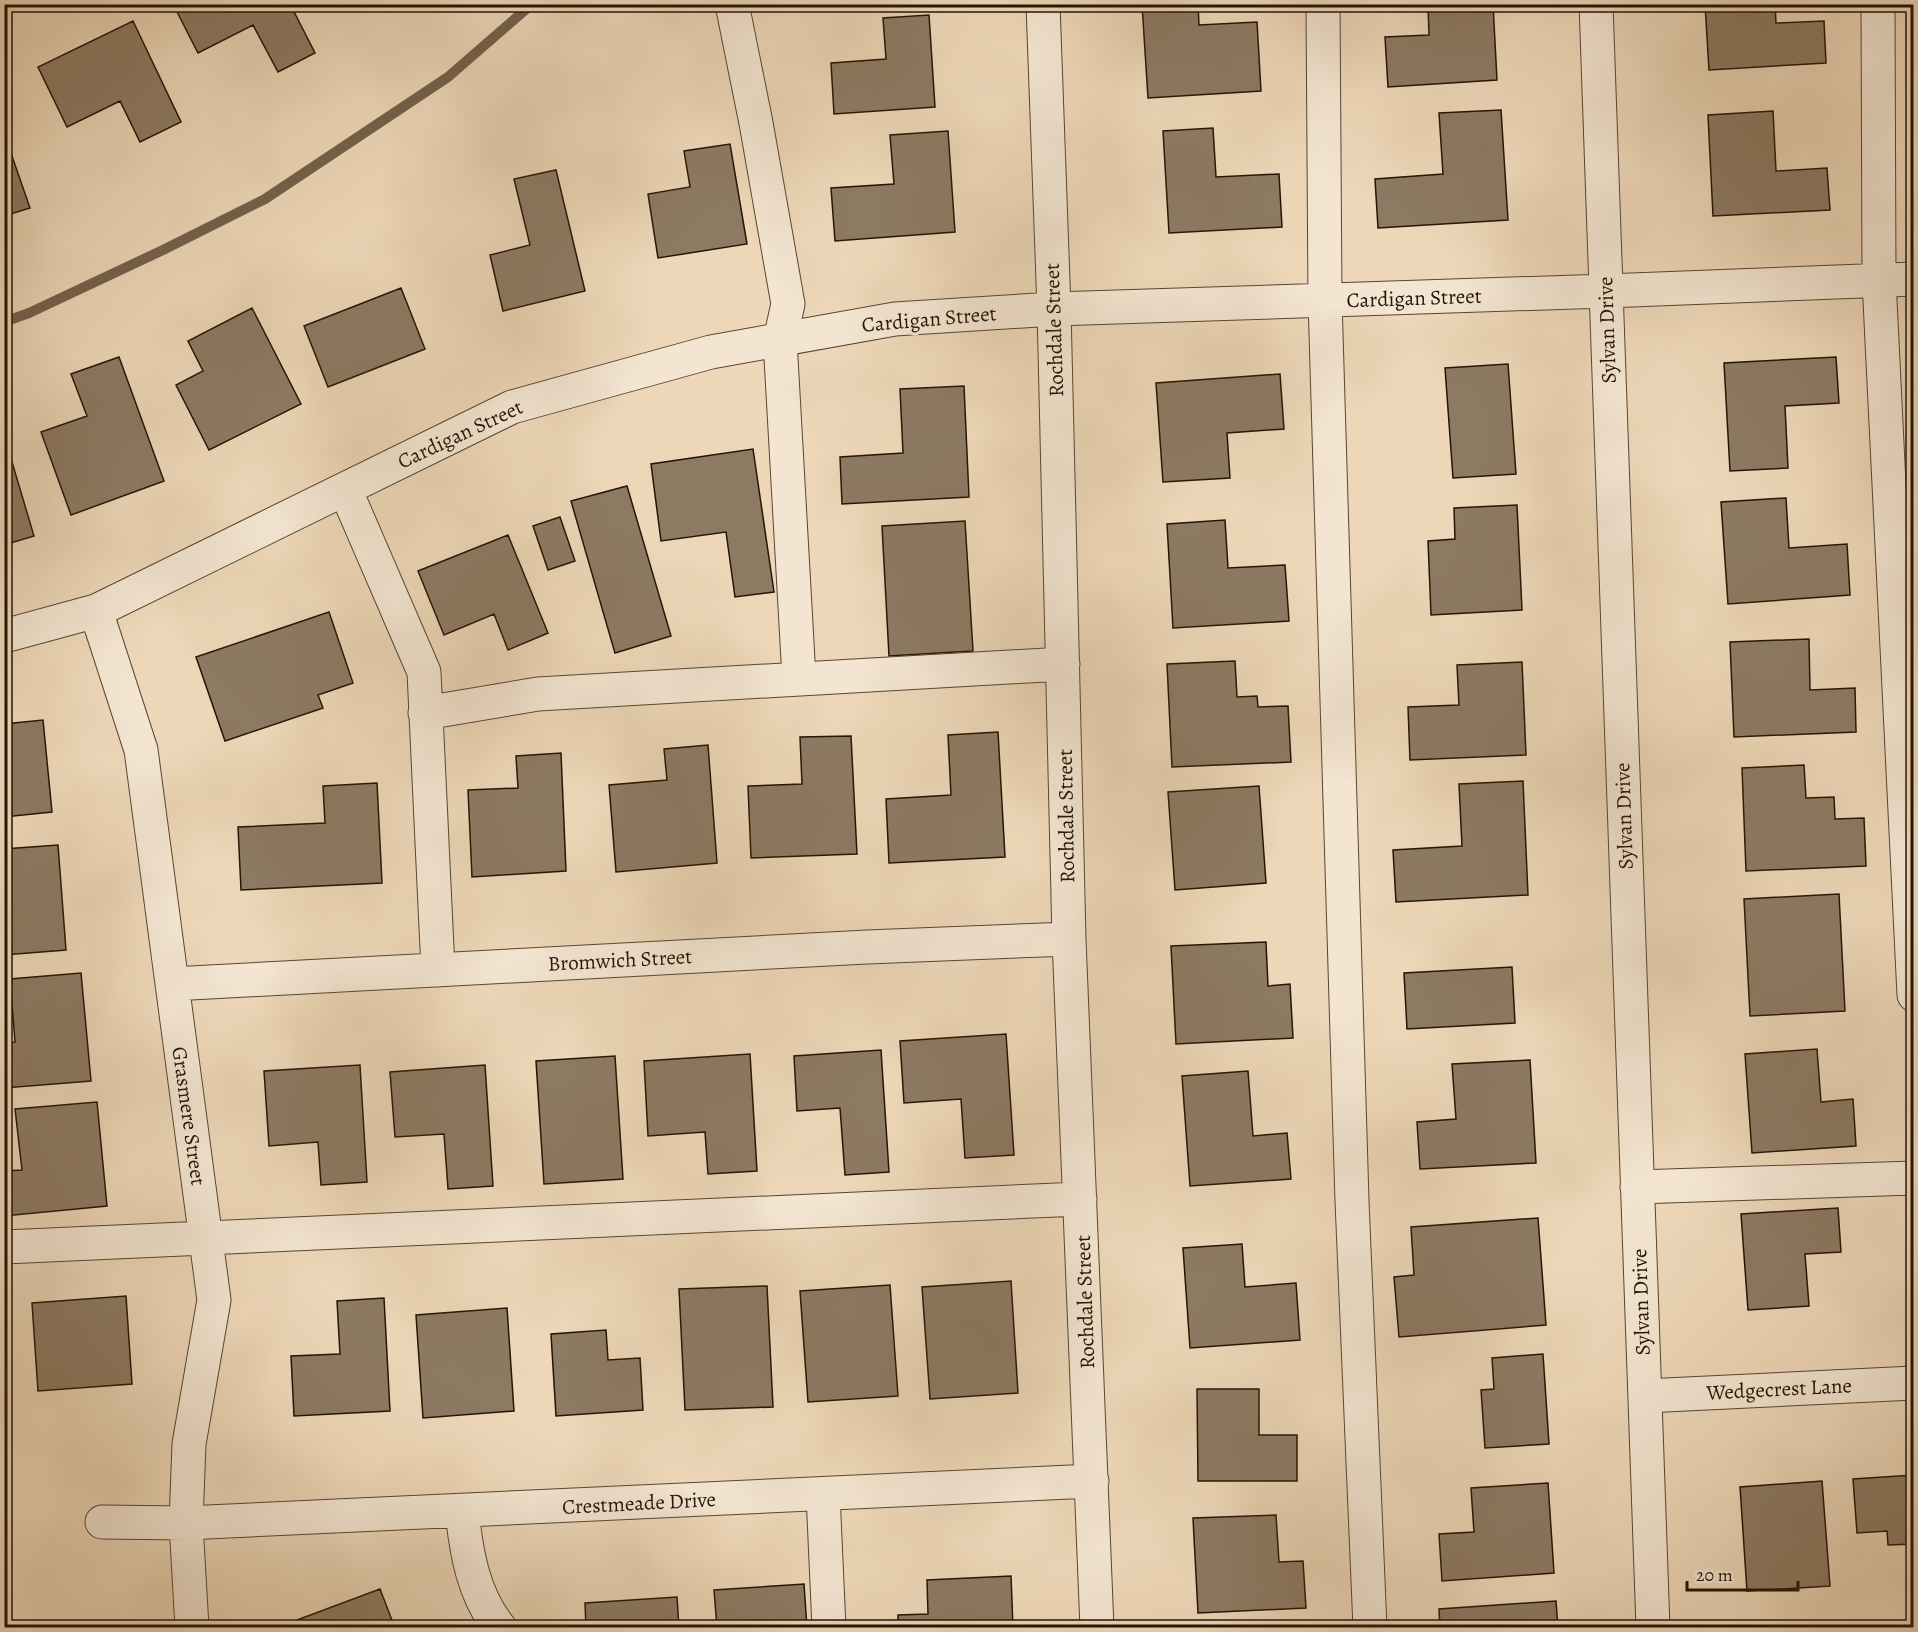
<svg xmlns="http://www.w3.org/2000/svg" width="1918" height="1632" font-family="Alegreya,serif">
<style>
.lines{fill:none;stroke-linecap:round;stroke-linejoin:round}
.stream{stroke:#74624c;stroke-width:10}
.building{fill:#8d7a63;stroke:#241506;stroke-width:1.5}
.minor-casing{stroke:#564632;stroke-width:35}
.minor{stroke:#f3e5d1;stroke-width:33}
.labels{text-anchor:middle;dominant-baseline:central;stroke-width:6;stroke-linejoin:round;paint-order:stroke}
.street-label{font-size:21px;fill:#241506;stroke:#f3e5d1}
</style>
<rect width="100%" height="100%" fill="#edd7b8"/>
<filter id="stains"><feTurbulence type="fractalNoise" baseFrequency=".00333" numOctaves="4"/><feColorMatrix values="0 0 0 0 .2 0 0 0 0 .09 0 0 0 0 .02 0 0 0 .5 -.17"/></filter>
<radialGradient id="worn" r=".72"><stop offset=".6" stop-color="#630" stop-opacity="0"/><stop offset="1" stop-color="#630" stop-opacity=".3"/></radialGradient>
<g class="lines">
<path class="stream" d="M4 322 29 313 163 250 265 199 448 77 532 4"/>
</g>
<path class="building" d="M173 4H290L315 53 278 72 253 25 198 53Z
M1142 4H1198L1199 25 1257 22 1261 91 1148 98Z
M1428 4H1493L1497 80 1388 87 1385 37 1429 35Z
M1705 4H1775L1776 23 1824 21 1826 63 1709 70Z
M929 15 935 107 834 114 831 63 886 59 883 18Z
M133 21 181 122 140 142 120 101 67 127 38 67Z
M1501 110 1508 220 1378 228 1375 179 1443 174 1439 113Z
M1773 111 1776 171 1827 168 1830 210 1713 216 1708 115Z
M1213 128 1216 177 1279 174 1282 227 1169 233 1163 131Z
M948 131 955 232 835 241 831 188 894 184 890 135Z
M4 133 30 208 4 216Z
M730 144 747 244 658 258 648 194 690 187 684 151Z
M556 170 585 291 503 311 490 255 530 245 514 179Z
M401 288 425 349 328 387 304 326Z
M252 308 301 404 209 450 176 385 203 371 188 341Z
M119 357 164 481 71 515 41 432 87 416 71 374Z
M1836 357 1839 403 1785 406 1788 468 1730 471 1724 363Z
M1508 364 1516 474 1453 478 1445 368Z
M1280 374 1284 429 1227 433 1230 478 1163 482 1156 383Z
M964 386 969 497 842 504 840 457 903 453 900 389Z
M1911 405H1914V447H1913Z
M4 435 34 536 4 545Z
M753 449 774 592 735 597 726 532 661 541 651 464Z
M627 486 671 636 615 653 571 501Z
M1786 498 1789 548 1847 544 1850 595 1728 604 1721 502Z
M1517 505 1522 610 1431 615 1428 541 1455 539 1454 508Z
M560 517 575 561 548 570 533 526Z
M1225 520 1228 568 1285 565 1289 621 1173 628 1167 524Z
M965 521 973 651 889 656 882 526Z
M508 535 548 633 508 650 494 614 444 635 418 571Z
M329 612 353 683 318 695 323 708 225 741 196 657Z
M1809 639 1810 690 1855 688 1856 732 1734 737 1730 642Z
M1235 661 1237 697 1257 696 1258 707 1288 706 1291 762 1172 767 1167 664Z
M1522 662 1526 755 1410 760 1408 707 1459 705 1457 665Z
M43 720 52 812 4 817V724Z
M998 732 1005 857 889 863 886 799 951 795 948 735Z
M851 736 857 854 751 858 748 786 802 784 800 737Z
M708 745 717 863 616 872 609 785 667 780 664 749Z
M561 753 566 871 472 877 468 790 518 788 516 756Z
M1804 765 1806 798 1834 797 1835 819 1864 818 1866 866 1746 871 1742 768Z
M1523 781 1528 895 1396 902 1393 850 1462 846 1459 784Z
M377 783 382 883 241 890 238 827 325 823 323 786Z
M1259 786 1266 883 1175 890 1168 792Z
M58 845 66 950 4 955V849Z
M1839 894 1845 1011 1750 1016 1744 899Z
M1266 942 1268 986 1290 984 1293 1038 1176 1044 1171 946Z
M1512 967 1515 1023 1407 1029 1404 973Z
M81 973 91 1081 4 1088V1043L15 1042 10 979Z
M1006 1034 1014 1155 965 1158 961 1099 904 1103 900 1041Z
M1817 1049 1821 1102 1853 1099 1856 1146 1752 1153 1745 1054Z
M881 1050 889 1172 845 1175 840 1108 797 1111 794 1056Z
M750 1054 757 1171 708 1174 705 1132 648 1136 644 1061Z
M615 1056 623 1179 544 1184 536 1061Z
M1530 1060 1536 1163 1420 1169 1417 1122 1456 1119 1452 1064Z
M360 1065 367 1182 321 1185 318 1142 269 1146 264 1071Z
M485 1065 493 1186 448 1189 444 1134 395 1137 390 1072Z
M1248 1071 1253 1136 1287 1133 1291 1179 1190 1186 1182 1076Z
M97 1102 107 1206 4 1216V1171L22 1170 15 1109Z
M1838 1208 1841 1252 1805 1254 1809 1306 1748 1310 1741 1214Z
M1538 1218 1546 1325 1399 1337 1394 1277 1414 1275 1411 1227Z
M1242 1244 1245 1287 1296 1283 1300 1340 1190 1348 1183 1248Z
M1011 1281 1018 1393 930 1399 922 1287Z
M890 1285 898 1396 808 1402 800 1291Z
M767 1286 773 1407 685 1410 679 1289Z
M126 1296 132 1384 38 1391 32 1303Z
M384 1298 390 1411 294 1416 291 1356 340 1354 337 1301Z
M507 1308 514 1411 423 1418 416 1315Z
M606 1330 608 1360 640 1358 643 1410 556 1416 551 1334Z
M1543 1354 1549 1444 1485 1448 1481 1390 1494 1389 1492 1358Z
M1197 1389H1259V1435H1297V1481H1198Z
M1914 1475V1544L1888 1545 1887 1531 1857 1533 1853 1479Z
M1822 1481 1830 1586 1747 1591 1740 1487Z
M1548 1483 1554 1573 1442 1581 1439 1534 1474 1532 1471 1488Z
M1276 1515 1279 1562 1303 1561 1306 1608 1198 1613 1193 1518Z
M1011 1576 1013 1628H898V1615L928 1614 927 1580Z
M804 1584 807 1628H717L714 1590Z
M380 1589 395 1628H300L297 1620Z
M677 1597 679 1628H586L585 1603Z
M1556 1601 1558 1628H1440L1439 1609Z"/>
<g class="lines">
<g class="minor-casing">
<path id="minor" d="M732 4 756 123 788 304 780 340 799 678
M1043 4 1054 309 1069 939 1097 1628
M1323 4 1325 300 1352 1201 1370 1628
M1596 4 1653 1628
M1878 4 1879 280 1914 995
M345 489 424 672 438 970
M96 611 141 750 214 1300 189 1444 186 1523 192 1628
M4 636 96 611 512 407 711 352 895 319 1054 309 1606 291 1914 279
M425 713 538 694 1063 664
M172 984 867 947 1069 939
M1637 1187 1914 1178
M4 1247 1080 1199
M1645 1396 1914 1383
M823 1494 829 1628
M462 1511C466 1551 473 1595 500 1628
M102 1522 186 1523 1092 1481"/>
</g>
<use href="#minor" class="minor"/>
</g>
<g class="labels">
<g class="street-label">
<text transform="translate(1414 298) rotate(-2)">Cardigan Street</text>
<text transform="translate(929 319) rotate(-5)">Cardigan Street</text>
<text transform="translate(1054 330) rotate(-92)">Rochdale Street</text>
<text transform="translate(1607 330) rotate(-92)">Sylvan Drive</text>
<text transform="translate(460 434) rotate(-25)">Cardigan Street</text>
<text transform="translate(1066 816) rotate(-91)">Rochdale Street</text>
<text transform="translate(1624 816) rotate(-92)">Sylvan Drive</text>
<text transform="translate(620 960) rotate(-3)">Bromwich Street</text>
<text transform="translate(189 1116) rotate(82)">Grasmere Street</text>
<text transform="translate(1085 1302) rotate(-92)">Rochdale Street</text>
<text transform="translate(1641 1302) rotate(-92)">Sylvan Drive</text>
<text transform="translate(1779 1389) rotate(-3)">Wedgecrest Lane</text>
<text transform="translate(639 1503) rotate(-3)">Crestmeade Drive</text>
</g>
</g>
<rect width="1918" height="1632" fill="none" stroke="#edd7b8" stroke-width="24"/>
<rect x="6" y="6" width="1906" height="1620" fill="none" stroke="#241506" stroke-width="3"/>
<rect x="12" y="12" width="1894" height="1608" fill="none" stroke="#241506" stroke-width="1.5"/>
<path d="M1687 1581v9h111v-9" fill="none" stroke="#241506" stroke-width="3"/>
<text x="1696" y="1581" font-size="18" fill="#241506" stroke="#f3e5d1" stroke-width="4.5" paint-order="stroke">20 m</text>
<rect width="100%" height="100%" filter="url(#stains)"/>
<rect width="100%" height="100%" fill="url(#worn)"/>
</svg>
